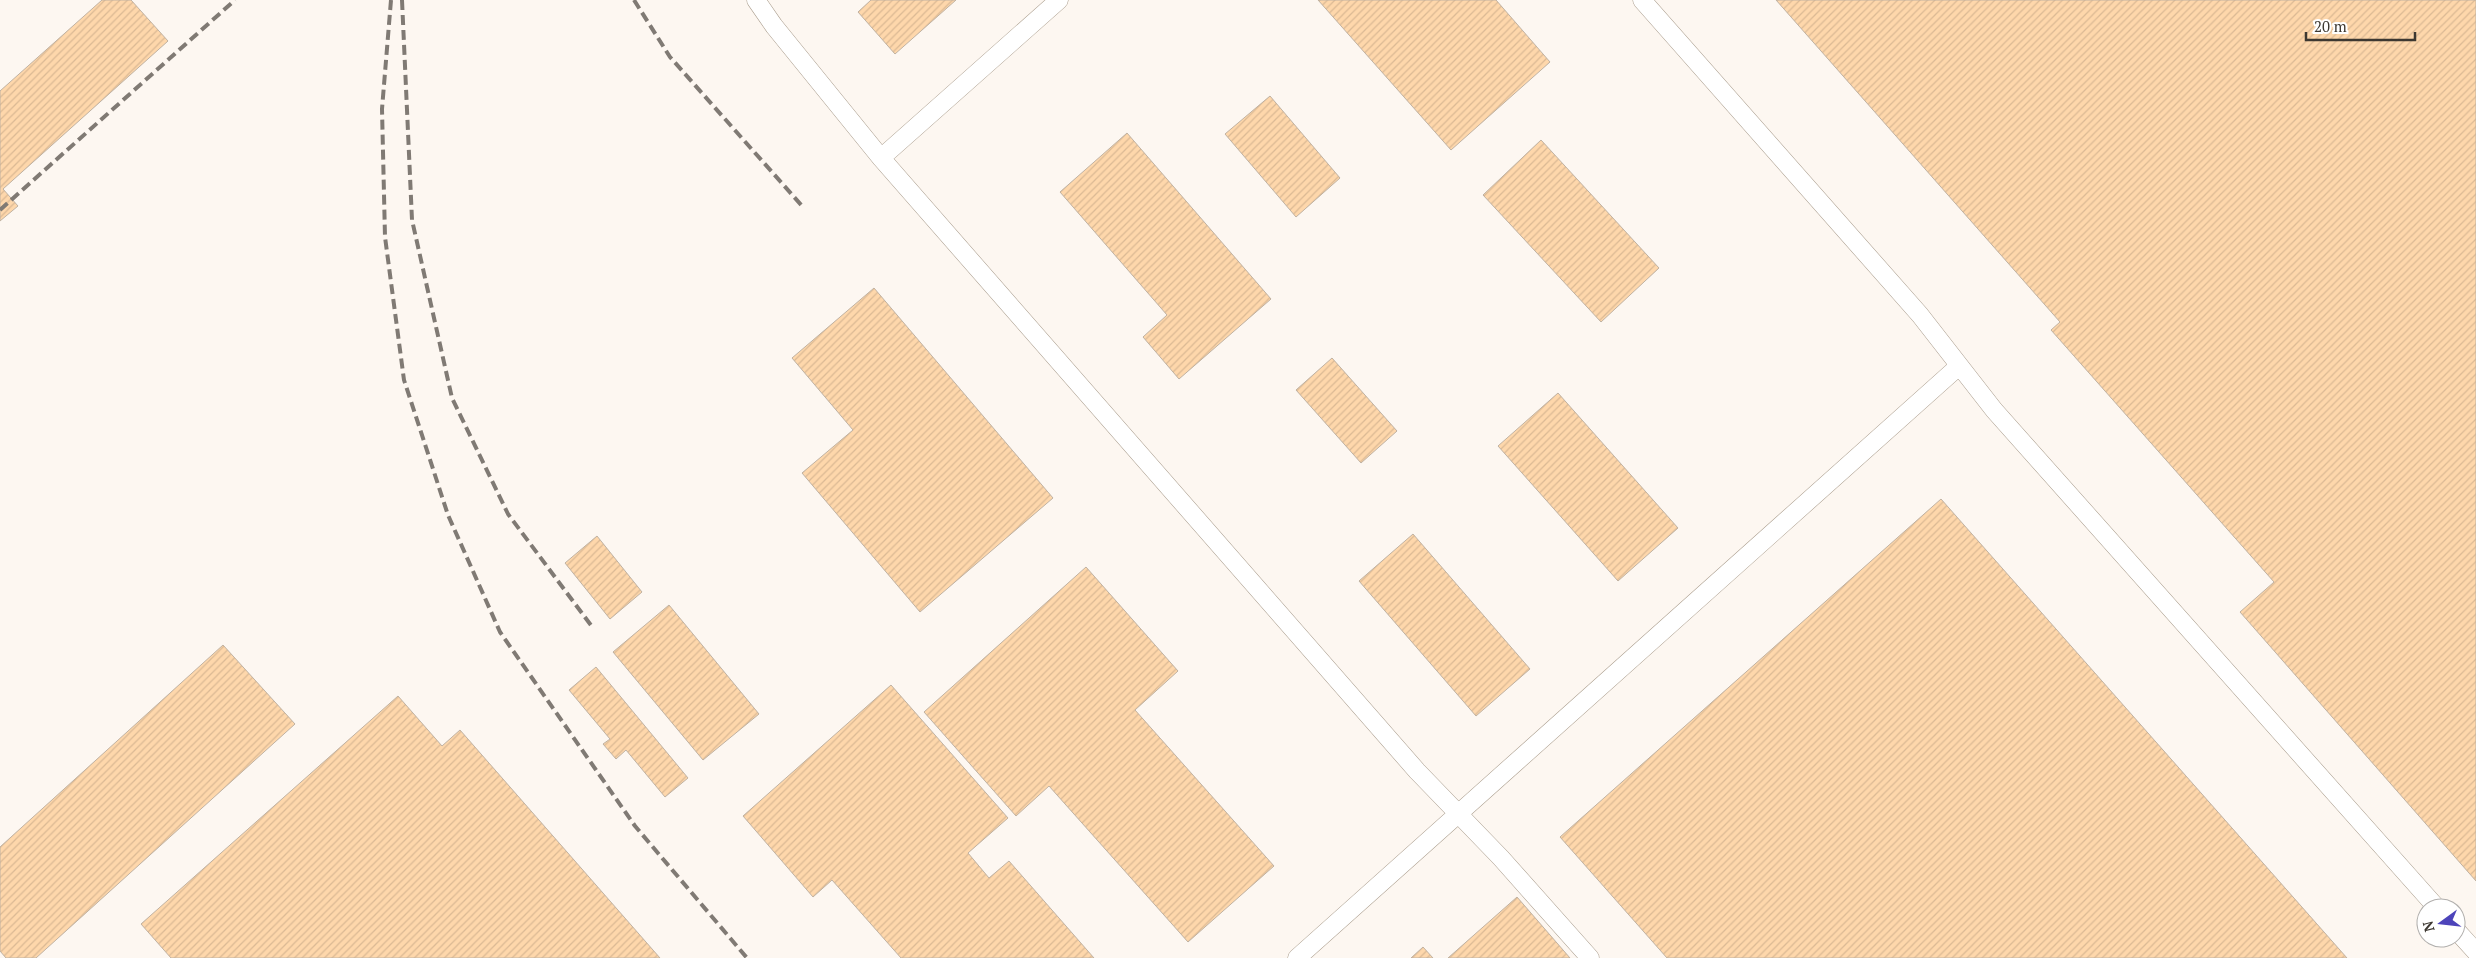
<svg xmlns="http://www.w3.org/2000/svg" width="2476" height="958" font-family="'PT Serif',serif">
<style>
.building{fill:url(#building-hatch);stroke:#c0b2a2}
.lines{fill:none;stroke-linecap:round;stroke-linejoin:round}
.service-casing{stroke:#a89b8b;stroke-width:19}
.service{stroke:#fff;stroke-width:18}
.rail{stroke:#807a74;stroke-width:4;stroke-dasharray:10 5;stroke-linecap:butt}
</style>
<defs>
<pattern id="building-hatch" width="6" height="6" patternUnits="userSpaceOnUse" patternTransform="scale(1.25)"><rect width="6" height="6" fill="#fed7ab"/><path d="M-1 1l2-2M0 6l6-6M5 7l2-2" fill="none" stroke="#dbb994"/></pattern>
</defs>
<rect width="100%" height="100%" fill="#fdf7f1"/>
<path class="building" d="M102 0H131L168 41 3 189 18 206 0 221V91Z
M871 0H956L895 54 858 12Z
M1318 0H1496L1550 62 1451 150Z
M1776 0H2476V881L2240 612 2274 582 2051 330 2060 322Z
M1270 96 1340 178 1296 217 1225 134Z
M1127 133 1271 299 1179 379 1143 337 1167 315 1060 192Z
M1541 140 1659 268 1601 322 1483 195Z
M874 288 1053 498 920 612 802 473 853 430 792 358Z
M1332 358 1397 431 1361 463 1296 390Z
M1558 393 1678 528 1618 581 1498 446Z
M1941 499 2347 958H1667L1560 837Z
M1413 534 1530 669 1476 716 1359 581Z
M597 536 642 592 610 619 565 563Z
M1086 567 1178 671 1135 710 1274 866 1188 942 1049 786 1016 816 924 712Z
M669 605 759 714 703 760 613 652Z
M223 645 295 724 36 958H6L0 951V847Z
M596 667 688 778 665 797 626 750 616 759 603 744 610 739 569 690Z
M891 685 1008 818 968 853 989 878 1009 861 1094 958H901L832 880 813 897 743 816Z
M398 696 442 746 460 730 660 958H171L141 924Z
M1517 897 1570 958H1448Z
M1423 947 1433 958H1411Z"/>
<g class="lines">
<g class="service-casing">
<path id="service" d="M756 0 774 26 881 158 1417 771 1501 858 1590 958
M1642 0 1920 315 1994 410 2437 908
M881 158 1059 0
M2456 930 2476 952
M1297 958 1959 366"/>
</g>
<use href="#service" class="service"/>
<path class="rail" d="M391 0 382 109 385 237 404 380 448 515 500 632 635 826 747 958
M402 0 412 220 452 398 508 514 593 628
M634 0 670 57 803 207
M0 210 235 0"/>
</g>
<g transform="translate(2441 923) rotate(255)"><circle r="24" fill="#ffffff" stroke="#b1afad"/>
<path d="M0-4L9 19L0 12L-9 19Z" fill="#4d44ba"/>
<text y="-8" font-size="14" font-weight="bold" text-anchor="middle" fill="#3d3831">N</text>
</g>
<path d="M2306 32v8h109v-8" fill="none" stroke="#3d3831" stroke-width="2.5"/>
<text x="2314" y="32" font-size="15" fill="#3d3831" stroke="#ffffff" stroke-width="4" paint-order="stroke">20 m</text>
</svg>
